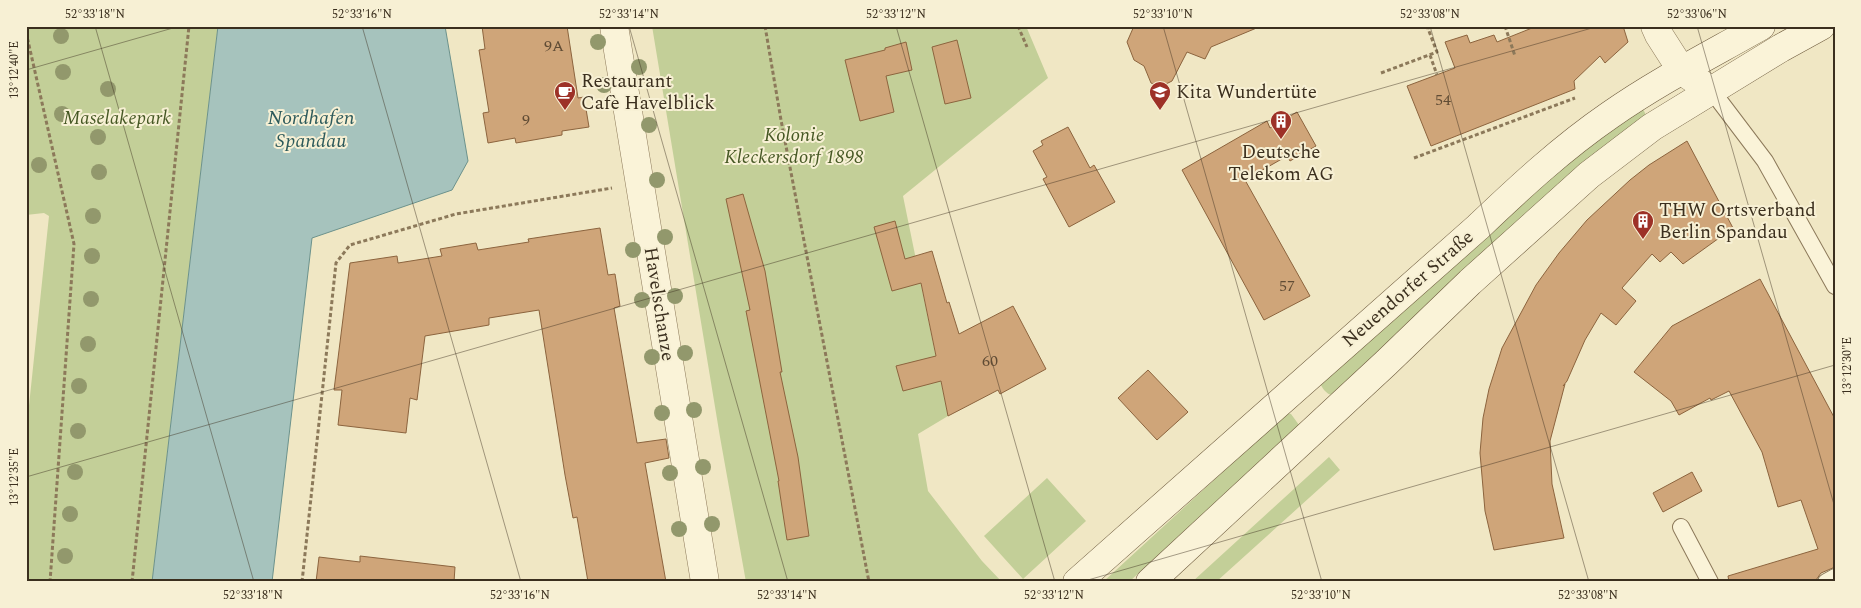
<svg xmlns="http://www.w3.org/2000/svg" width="1861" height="608" font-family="Spectral,serif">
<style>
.green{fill:#c3cf98}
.water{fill:#a6c3bd;stroke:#6c928c}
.building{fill:#cfa579;stroke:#8c643e}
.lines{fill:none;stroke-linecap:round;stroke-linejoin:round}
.service-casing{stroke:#8c795a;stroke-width:18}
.minor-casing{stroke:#8c795a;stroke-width:29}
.secondary-casing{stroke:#6d5a3d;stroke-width:29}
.path{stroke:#8c795a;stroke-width:3;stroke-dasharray:4 2.5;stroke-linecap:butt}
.service{stroke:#faf3d8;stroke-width:16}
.minor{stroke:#faf3d8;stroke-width:28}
.secondary{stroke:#faf3d8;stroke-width:28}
.tree{fill:#92986c}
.ticks{fill:none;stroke:#3b2f1e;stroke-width:1;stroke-opacity:0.45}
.labels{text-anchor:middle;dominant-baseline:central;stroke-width:4;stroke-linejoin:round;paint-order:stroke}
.number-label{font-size:16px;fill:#604c35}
.poi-label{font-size:19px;fill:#3b2f1e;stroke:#f7f0d4;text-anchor:start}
.park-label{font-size:19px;font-style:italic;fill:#465824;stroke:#f7f0d4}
.street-label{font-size:19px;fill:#3b2f1e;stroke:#f7f0d4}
.water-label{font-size:20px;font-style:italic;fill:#2d5a5b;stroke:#f7f0d4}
.neatline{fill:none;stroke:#3b2f1e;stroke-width:2}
.ticks-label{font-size:12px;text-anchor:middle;fill:#3b2f1e}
</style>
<rect width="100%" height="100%" fill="#f0e7c4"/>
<path class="green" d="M26 26H218L152 582H26V434L49 216 44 213 26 215Z
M652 26H1026L1048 78 903 196 948 416 918 434 928 491 982 561 1002 582H746L720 437Z
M1641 105 1648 119 1332 395C1326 394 1322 388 1320 383L1536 189Z
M1287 413 1291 414 1299 425 1129 582H1103Z
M1329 457 1340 470 1216 582H1192Z
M1047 478 1086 521 1023 579 984 536Z"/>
<path class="water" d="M218 26H445L468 161 452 190 312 238 272 582H152Z"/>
<path class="building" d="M482 26H567L578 98 584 97 589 127 562 131V135L516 143 515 138 488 143 483 113 489 112 479 50 485 49Z
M1134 26H1259V27L1211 47 1205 59 1187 52 1172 81 1160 87 1151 83 1144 66 1134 60 1127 42Z
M1537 26H1623L1628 42 1605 63 1600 56 1574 81 1575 89 1431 146 1407 86 1455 68 1445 42 1467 35 1470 43 1494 35 1497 42Z
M957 40 971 98 945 104 932 47Z
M906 42 912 70 886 76 894 112 860 121 845 60 885 50V48Z
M1297 112 1316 146 1290 161 1287 156 1245 180 1310 296 1264 320 1182 170 1267 121 1270 128Z
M1068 127 1090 168 1094 165 1115 202 1069 227 1043 179 1047 177 1033 151 1043 145 1041 141Z
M1687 141 1733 228 1683 264 1671 252 1660 262 1652 254 1622 288 1636 301 1616 325 1601 313 1585 340 1567 381 1563 386 1565 384 1550 441 1552 484 1564 538 1494 550 1485 511 1480 453 1483 418 1489 389 1502 348 1536 285 1559 253 1587 220 1630 180 1649 165Z
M743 194 765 271 782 372H780L798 457 809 536 787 540 778 481H779L746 311 750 310 726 199Z
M895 221 905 259 932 251 947 303 949 302 959 334 1013 306 1046 369 1000 394 998 390 948 416 941 381 903 391 896 366 936 356 921 283 892 291 874 227Z
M600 228 608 275 615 274 620 306 614 308 637 443 666 439 669 458 645 463 666 582H588L577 517 573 518 565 475 539 310 489 318V325L425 336 417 400 410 398 406 433 338 425 342 390H334L350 263 397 256 398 263 442 256 440 249 476 243 478 250 529 242 528 239Z
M1760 279 1835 419V567L1821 573 1816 580 1813 582H1729L1728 576 1818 549 1801 500 1778 507 1762 452 1729 391 1711 400 1710 398 1679 415 1671 401 1634 372 1672 326Z
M1148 370 1188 412 1157 440 1118 398Z
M1692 472 1702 491 1663 512 1653 493Z
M360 556 455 567 454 582H316L319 557 360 562Z"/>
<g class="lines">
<g class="service-casing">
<path id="service" d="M1712 91 1765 161 1835 286
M1681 527 1710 582
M1826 582 1835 577"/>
</g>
<g class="minor-casing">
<path id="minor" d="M614 26 705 582
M1655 26 1659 35 1682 71 1712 91"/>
</g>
<g class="secondary-casing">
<path id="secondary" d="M1077 582 1478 227C1520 187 1562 148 1610 115 1657 82 1710 55 1761 26
M1150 582 1386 363 1470 282 1589 175 1652 127 1781 48 1821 26"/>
</g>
<path class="path" d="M765 26 781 120 869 582
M1018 26 1027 47
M1505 26 1515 56
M1428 28 1434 26
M26 32 74 244 50 582
M1430 55 1437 75
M1381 73 1437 52 1427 26
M1414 158 1575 98
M132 582 189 26
M302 582 336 263 350 245 456 214 612 188"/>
<use href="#service" class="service"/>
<use href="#minor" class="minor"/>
<use href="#secondary" class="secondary"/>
</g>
<g class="tree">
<circle cx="61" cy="36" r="8"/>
<circle cx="598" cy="42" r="8"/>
<circle cx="639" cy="67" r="8"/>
<circle cx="63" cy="72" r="8"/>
<circle cx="604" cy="85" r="8"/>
<circle cx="108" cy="89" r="8"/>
<circle cx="62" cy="114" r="8"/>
<circle cx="649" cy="125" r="8"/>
<circle cx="98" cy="137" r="8"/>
<circle cx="39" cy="165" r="8"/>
<circle cx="99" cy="172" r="8"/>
<circle cx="657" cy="180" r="8"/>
<circle cx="93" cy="216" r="8"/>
<circle cx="665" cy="237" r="8"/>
<circle cx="633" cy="250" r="8"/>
<circle cx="92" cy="256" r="8"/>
<circle cx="675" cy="296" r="8"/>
<circle cx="91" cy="299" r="8"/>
<circle cx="642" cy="300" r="8"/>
<circle cx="88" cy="344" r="8"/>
<circle cx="685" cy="353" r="8"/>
<circle cx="652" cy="357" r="8"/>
<circle cx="79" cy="386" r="8"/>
<circle cx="694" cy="410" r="8"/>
<circle cx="662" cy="413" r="8"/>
<circle cx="78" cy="431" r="8"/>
<circle cx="703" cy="467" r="8"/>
<circle cx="75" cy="472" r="8"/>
<circle cx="670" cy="473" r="8"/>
<circle cx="70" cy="514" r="8"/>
<circle cx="712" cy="524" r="8"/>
<circle cx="679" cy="529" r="8"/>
<circle cx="65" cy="556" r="8"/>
</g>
<path class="ticks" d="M95 26 254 582M362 26 521 582M629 26 788 582M896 26 1055 582M1163 26 1322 582M1430 26 1589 582M1697 26 1835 508M26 70 180 26M26 477 1599 26M1081 582 1835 365"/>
<defs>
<g id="cafe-pin" transform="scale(1.125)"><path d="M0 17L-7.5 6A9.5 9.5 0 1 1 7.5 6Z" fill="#9d3127" stroke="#f7f0d4"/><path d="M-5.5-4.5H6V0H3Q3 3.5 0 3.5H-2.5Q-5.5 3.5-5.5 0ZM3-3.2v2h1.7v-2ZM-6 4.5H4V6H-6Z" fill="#fff"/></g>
<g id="school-pin" transform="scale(1.125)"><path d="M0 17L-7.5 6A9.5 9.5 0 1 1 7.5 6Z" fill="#9d3127" stroke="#f7f0d4"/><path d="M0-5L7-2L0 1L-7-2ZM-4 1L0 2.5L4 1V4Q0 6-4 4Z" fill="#fff"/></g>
<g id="building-pin" transform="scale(1.125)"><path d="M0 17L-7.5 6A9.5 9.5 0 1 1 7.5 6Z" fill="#9d3127" stroke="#f7f0d4"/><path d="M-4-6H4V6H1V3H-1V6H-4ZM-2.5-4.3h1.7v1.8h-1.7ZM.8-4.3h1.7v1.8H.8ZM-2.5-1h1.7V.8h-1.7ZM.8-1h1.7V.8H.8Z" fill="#fff"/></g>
</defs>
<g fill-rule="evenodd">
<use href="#cafe-pin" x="565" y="92"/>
<use href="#school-pin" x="1160" y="92"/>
<use href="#building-pin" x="1281" y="121"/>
<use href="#building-pin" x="1643" y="221"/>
</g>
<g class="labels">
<g class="number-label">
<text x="554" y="46">9A</text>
<text x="1443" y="100">54</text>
<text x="526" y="120">9</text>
<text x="1287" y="286">57</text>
<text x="990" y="361">60</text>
</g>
<g class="poi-label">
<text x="581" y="81">Restaurant<tspan x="581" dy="22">Cafè Havelblick</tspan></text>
<text x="1176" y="92">Kita Wundertüte</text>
<text x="1281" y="152" text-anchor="middle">Deutsche<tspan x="1281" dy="22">Telekom AG</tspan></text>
<text x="1659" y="210">THW Ortsverband<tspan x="1659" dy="22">Berlin Spandau</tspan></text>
</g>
<g class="park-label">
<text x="117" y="118">Maselakepark</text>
<text x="794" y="135">Kolonie<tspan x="794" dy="22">Kleckersdorf 1898</tspan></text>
</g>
<g class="street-label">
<text transform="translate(1408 289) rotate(-41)">Neuendorfer Straße</text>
<text transform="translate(659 304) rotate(81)">Havelschanze</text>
</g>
<g class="water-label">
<text x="311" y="118">Nordhafen<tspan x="311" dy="23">Spandau</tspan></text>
</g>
</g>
<rect width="1861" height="608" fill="none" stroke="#f7f0d4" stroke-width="55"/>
<rect x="28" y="28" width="1806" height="552" class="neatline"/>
<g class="ticks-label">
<text x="95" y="18">52°33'18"N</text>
<text x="362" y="18">52°33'16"N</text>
<text x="629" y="18">52°33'14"N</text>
<text x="896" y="18">52°33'12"N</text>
<text x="1163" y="18">52°33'10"N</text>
<text x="1430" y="18">52°33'08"N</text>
<text x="1697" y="18">52°33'06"N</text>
<text transform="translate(14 70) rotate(-90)" y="4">13°12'40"E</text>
<text transform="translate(1847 366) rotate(-90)" y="4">13°12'30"E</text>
<text transform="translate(14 477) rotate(-90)" y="4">13°12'35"E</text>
<text x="253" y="599">52°33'18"N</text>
<text x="520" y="599">52°33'16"N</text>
<text x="787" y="599">52°33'14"N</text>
<text x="1054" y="599">52°33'12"N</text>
<text x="1321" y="599">52°33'10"N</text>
<text x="1588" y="599">52°33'08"N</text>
</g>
</svg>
